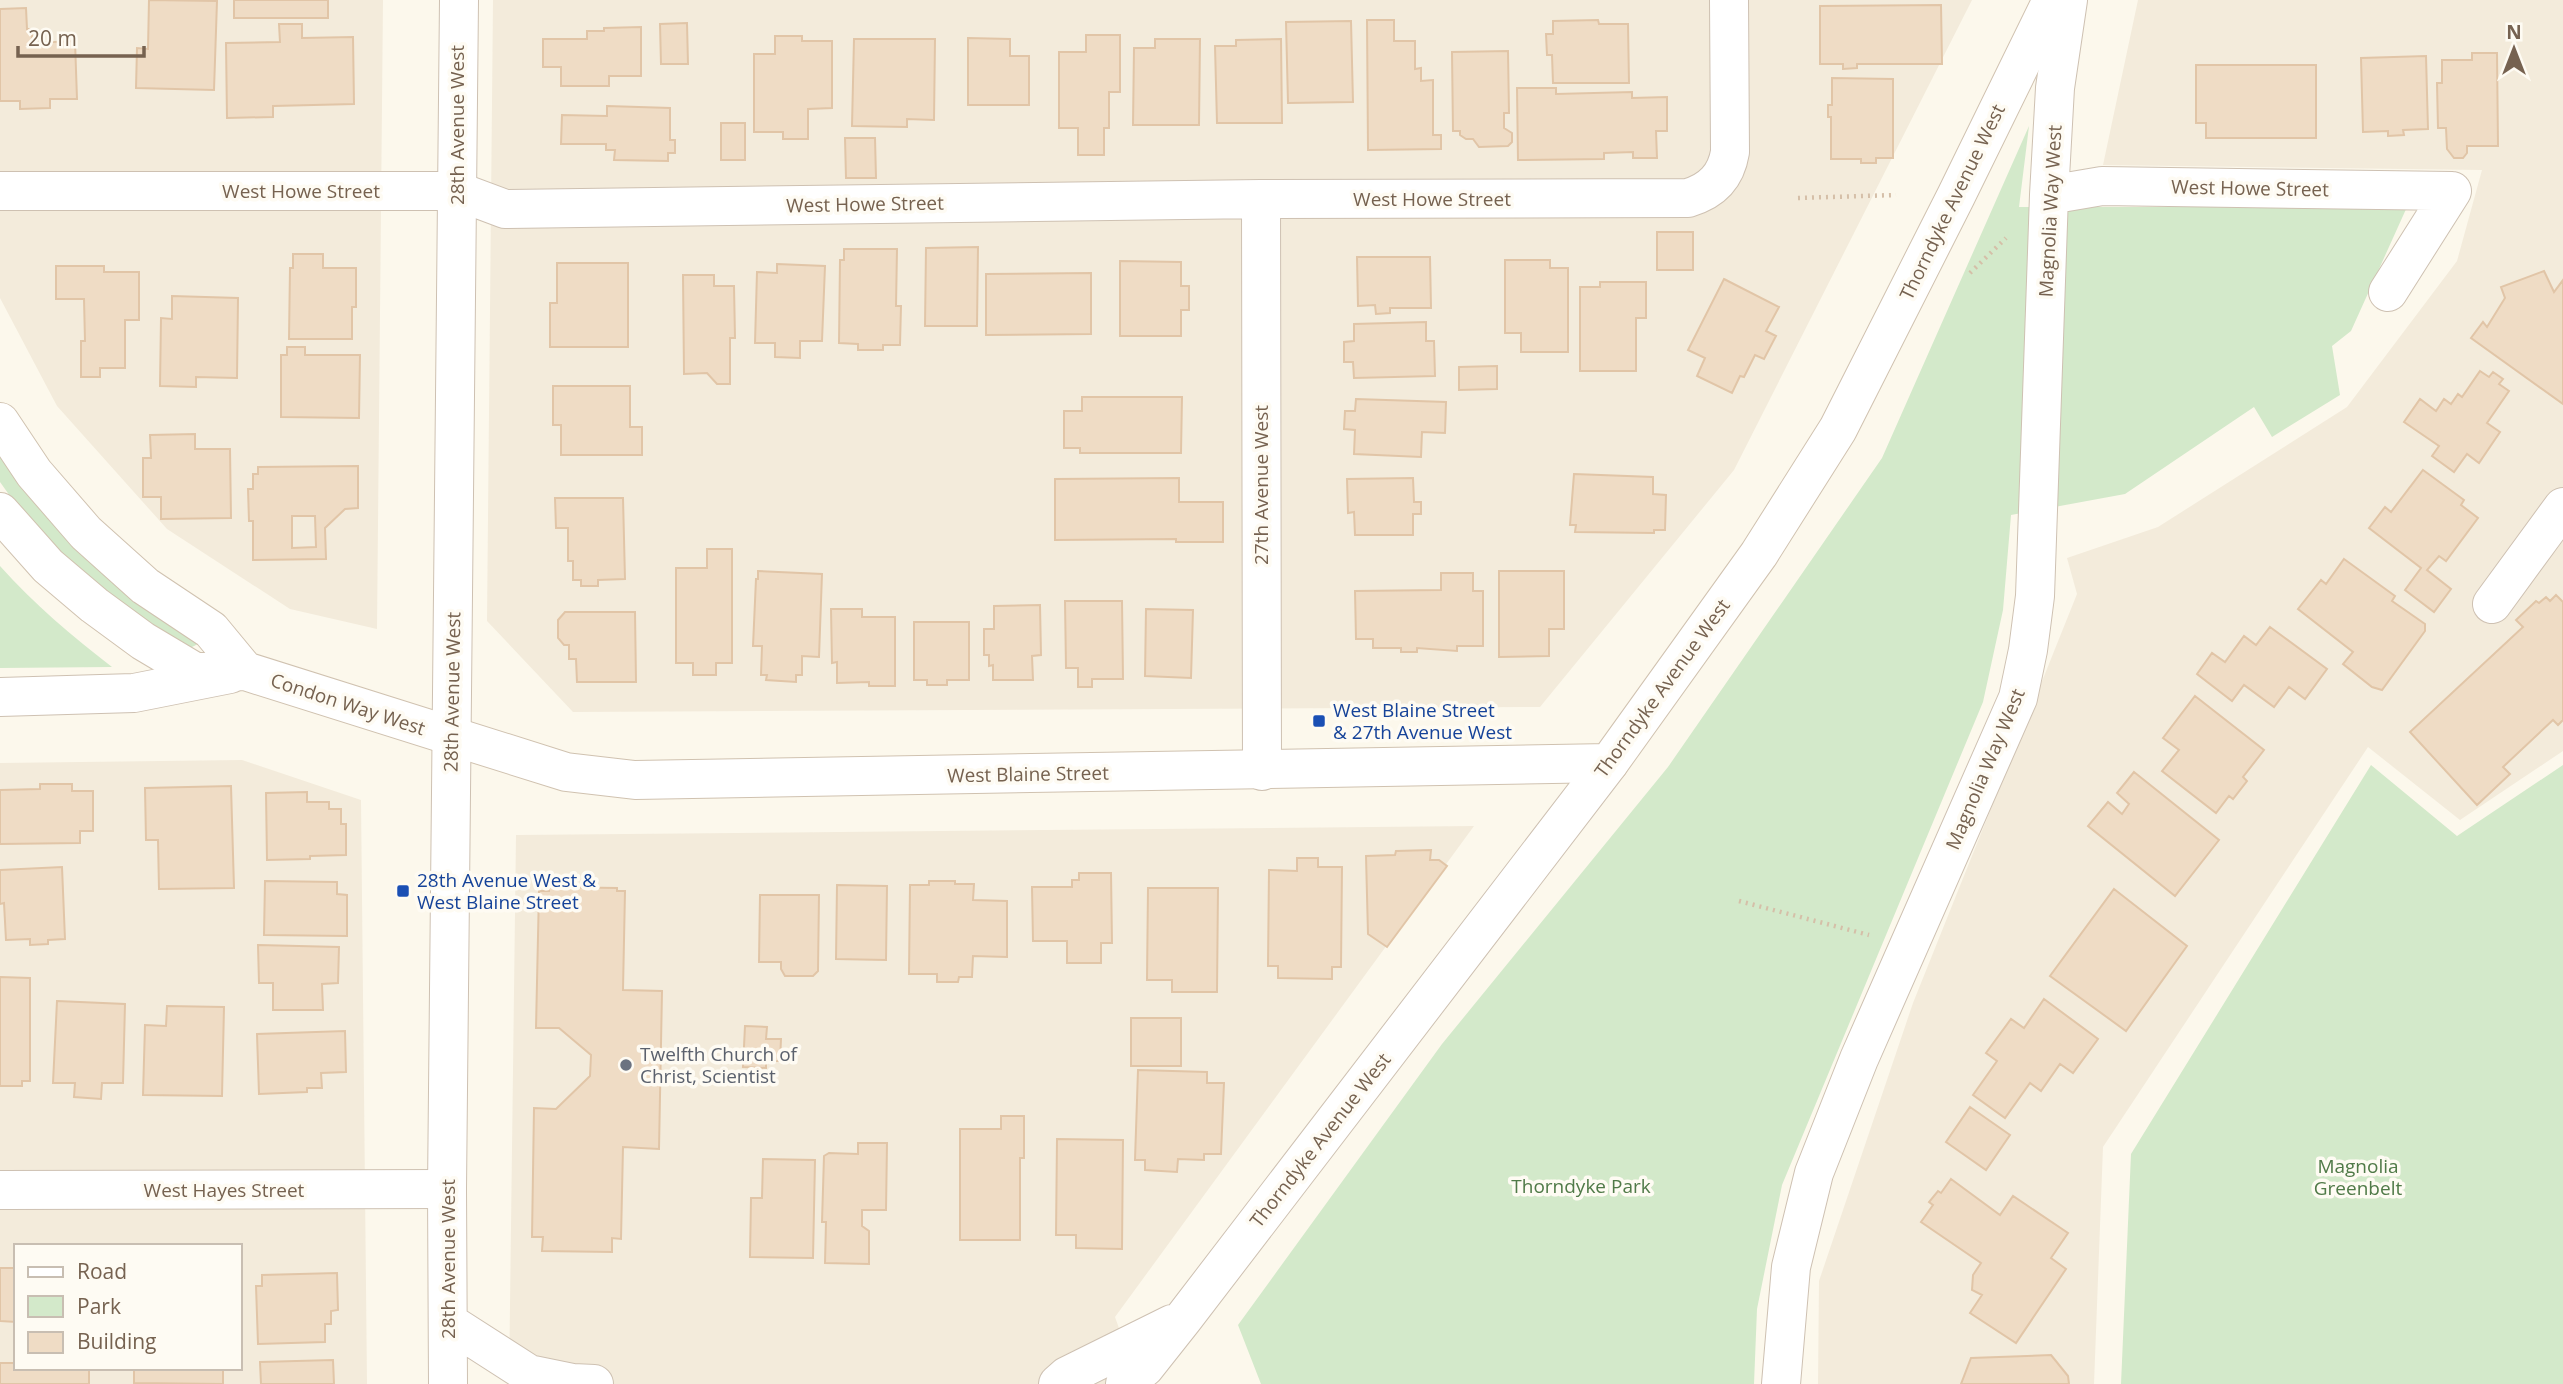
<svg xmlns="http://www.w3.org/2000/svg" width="2563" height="1384" font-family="'Open Sans',sans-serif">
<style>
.residential{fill:#f3ebdb;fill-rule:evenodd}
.green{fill:#d3e9ca}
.building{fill:#efdcc5;stroke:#e1c5a7;stroke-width:2;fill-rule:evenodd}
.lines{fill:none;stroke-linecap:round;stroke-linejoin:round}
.minor-casing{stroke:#cec1b2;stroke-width:40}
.tertiary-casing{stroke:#cec1b2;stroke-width:40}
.secondary-casing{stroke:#d0c2b0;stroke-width:40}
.path{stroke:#d5bfa8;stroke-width:4.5;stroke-dasharray:2 5;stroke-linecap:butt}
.minor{stroke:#fff;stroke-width:38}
.tertiary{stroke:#fff;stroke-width:38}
.secondary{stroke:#fff;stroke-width:38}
.transit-dot{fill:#1a4fb4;stroke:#fefbf3;stroke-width:2.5}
.worship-dot{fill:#6b7280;stroke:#fefbf3;stroke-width:2.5}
.labels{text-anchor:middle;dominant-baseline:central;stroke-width:7;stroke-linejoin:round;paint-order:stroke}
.street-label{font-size:19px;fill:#766250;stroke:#fefbf3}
.transit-label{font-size:19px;fill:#164399;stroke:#fefbf3;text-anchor:start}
.worship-label{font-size:19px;fill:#5b616d;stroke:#fefbf3;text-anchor:start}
.park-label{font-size:19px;fill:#507a48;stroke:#fefbf3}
</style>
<rect width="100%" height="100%" fill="#fcf8ec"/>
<path class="residential" d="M0 0H383L377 629 290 609 167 529 57 406 0 298Z
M493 0H1972L1734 470 1540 707 573 712 487 621Z
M2138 0H2563V751L2460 820 2368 747 2103 1147 2094 1384H1818L1819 1281 1913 1003 2077 594 2067 558 2158 527 2347 407 2457 261 2482 170 2103 165Z
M242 760 361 800 367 1384H0V763ZM16 1246H240V1368H16Z
M1474 826 1115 1317 1139 1384H509L516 835Z"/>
<path class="green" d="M2029 126 2019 207H2407L2351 331 2332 346 2340 395 2272 437 2254 407 2125 494 2011 515 2003 610 1983 702 1782 1185 1757 1309 1754 1384H1261L1238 1325 1442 1044 1668 767 1882 458Z
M0 449 199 641 196 645 190 648 146 624 55 548 15 503 0 482Z
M0 566C34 604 72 636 112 667L0 668Z
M2371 765 2457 836 2563 765V1384H2121L2131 1154Z"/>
<path class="building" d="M149 0 217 1 214 90 136 88 137 48 148 49Z
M234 0H328V18H234Z
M1941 5 1942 64H1857V68L1843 69V64H1820V6Z
M26 8 27 29H32V43L75 41 77 99H50V108L20 109V101H0V9Z
M1367 20H1394V41H1415V69L1421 68V81L1433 80V135H1441V149L1368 150Z
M1598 20 1599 24H1628L1629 83H1553L1552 55H1547L1546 34H1553V21Z
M1351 21 1353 102 1288 103 1286 22Z
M687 23 688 64H661L660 24Z
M279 24H302V38L353 37 354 104 273 106V117L227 118 226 43 280 42Z
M641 27V76H609V86H561V67H543V39H587V31H604V28Z
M1086 35H1120V92H1109V128H1104V155H1078V128H1059V52H1086Z
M775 36H802V41H832V108L808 109V139H783V132H754V54H775Z
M968 38 1010 39V56H1029V105H968Z
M854 39H935L934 120 907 119V127L852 126Z
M1155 39H1200L1199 125H1133L1134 48H1155Z
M1281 39 1282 123H1217L1215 46H1236V40Z
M1508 51 1509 113H1504V128L1512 133V142L1508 146 1479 147 1473 139H1466L1460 135V131H1453L1452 52Z
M2472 53H2497L2498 146H2467V153L2463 158H2454L2447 149 2446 128H2438L2437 83H2442V60H2472Z
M2426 56 2428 129 2403 130 2404 135 2388 136V131L2363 132 2361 58Z
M2196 65H2316V138H2206V123H2196Z
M1832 78 1893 79V158H1876V163H1861V159H1831V117H1828V105H1832Z
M1517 88H1556V94L1632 92V98L1667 97V131H1656L1657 158H1633V152L1604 153V159L1518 160Z
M607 106 670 108V140H675V153H668V161L614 160 615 150H606V144H561L562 115 607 116Z
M721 123H745V160H721Z
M845 138H875L876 178H846Z
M1657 232H1693V270H1657Z
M978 247 977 326H925L926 248Z
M844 249H897L896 306H901L900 345H883V350H858V344L839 343 840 260H844Z
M293 254H323V268H356V307H352V339H289L290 268H293Z
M1357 257H1430L1431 308H1390V313L1376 314 1375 305 1358 306Z
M1505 260H1550V268H1568V352H1521V333H1505Z
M1120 261 1181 262V286H1189V310H1181V336H1120Z
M557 263H628V347H550V303H557Z
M777 264 825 266 822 341H800V358L775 357V343H755L757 272 777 273Z
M56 266H104V272H139V320H125V368H100V377H81V341H85L84 299H56Z
M2544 271 2554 292 2563 280V404L2471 338 2483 322 2487 327 2505 298 2501 287Z
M1091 273V334L986 335V274Z
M683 275H714V286H734L735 338H730V384H717L707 373 684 374Z
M1724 279 1779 307 1766 331 1776 336 1764 359 1755 355 1744 377 1740 376 1732 393 1697 376 1705 358 1688 350Z
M1600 282H1646V318H1636V371H1580V287H1600Z
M172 296 238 298 237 378 196 377V387L160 386 161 318 172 319Z
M1426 322V341H1434L1435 376 1354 378 1353 362H1344V342L1354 341V324Z
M287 347H305V355H360L359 418 281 417V355H287Z
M1497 366V389L1459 390V367Z
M2480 371 2489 377 2493 372 2503 379 2499 384 2509 391 2487 423 2500 432 2479 463 2467 454 2454 472 2432 456 2439 446 2404 422 2420 399 2436 411 2444 399 2451 404 2458 394 2462 397Z
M553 386H630V427H642V455H561V425H553Z
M1082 397H1182L1181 453H1080V448H1064V411H1082Z
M1356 399 1446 402 1445 433 1422 432 1421 457 1354 454 1355 430 1344 429 1345 411H1355Z
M195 434V449H230L231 518 161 519V497H143V458H151L150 435Z
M358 466V508L345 509 325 528 326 559 253 560V521H249L248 489H253V474H258V467ZM292 516H315L316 547 292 548Z
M2423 470 2464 500 2461 505 2478 518 2446 561 2439 556 2427 570 2451 589 2434 612 2405 590 2421 568 2369 528 2385 507 2391 512Z
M1574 474 1653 477V494L1666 495 1665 530H1654V533L1575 532 1576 525H1570Z
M1179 478V502H1223V542H1176V539L1055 540V479Z
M1413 478 1414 502H1421V514H1413V535H1355L1354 512 1348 513 1347 479Z
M555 498H623L625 579 598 580V586H581V580H573V561H568V528H556Z
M707 549H732V663H716V675H693V663H676V568H707Z
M2344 559 2395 596 2392 601 2425 624V631L2382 690 2372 687 2343 664 2353 652 2298 609 2321 580 2326 584Z
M758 571 822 574 819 657 802 656V675H796V682L766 680 767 675H761L762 646H753L756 579H758Z
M1499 571H1564V629H1549V656L1499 657Z
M1441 573H1473V591H1483V646H1457V651L1417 648V652H1401V648H1373V639H1356L1355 591 1441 590Z
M2556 595 2563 602V720L2558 725 2553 720 2503 767 2510 774 2477 805 2410 732 2523 627 2516 620 2536 601 2539 603 2546 597 2550 601Z
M1065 601H1122L1123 679H1092V687H1078V668H1066Z
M1040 605 1041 655 1032 656 1033 680H993V665L989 666V655H984V629H994V606Z
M831 609H862V617H895V686H869V682L837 683V662L832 663Z
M1146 609 1193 610 1191 678 1145 676Z
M565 612H635L636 682H577L576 659H569V645H564L558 638V620Z
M914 622H969V680H947V685H927V680H914Z
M2270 627 2327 669 2305 699 2289 687 2274 707 2244 685 2232 701 2197 674 2212 653 2225 662 2244 636 2256 645Z
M2195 696 2264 750 2243 777 2247 781 2233 799 2229 796 2216 813 2162 771 2179 750 2163 738Z
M2134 772 2219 840 2175 896 2088 826 2108 802 2122 814 2129 804 2117 793Z
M40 784H72V791H93V831H80V843L0 844V790L40 789Z
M231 786 234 888 159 889 158 840H146L145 788Z
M307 792V802H329V809H341V824H346V855L310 856V859L267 860 266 793Z
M1431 850 1430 860H1439L1447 866 1387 947 1368 934 1366 856 1395 855 1396 851Z
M1297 858H1318V867H1342L1341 967H1332V979L1278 978V966H1268L1269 870 1297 871Z
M62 867 65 939 48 940V944L30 945V939L6 940 4 903 0 904V870Z
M1079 873H1111L1112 943H1101V963H1067V941H1033L1032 887H1072V880H1079Z
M265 881 337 882V894L347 895V936L264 935Z
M929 881H955V884H974L973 900 1007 901V957L973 956 972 977H959L958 982H937V974H909L910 885H929Z
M837 885 887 886 886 960 836 959Z
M549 887 617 888V891H625L623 990 662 991 659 1149 623 1147 621 1239 612 1238V1252L542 1251 543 1237H532L534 1108 556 1109 590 1076 591 1055 559 1028H536L539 891H549Z
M1148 888H1218L1217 992H1172V980H1147Z
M2114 889 2187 946 2126 1031 2050 976Z
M760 895H819L818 971 813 976H785L781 969V962H759Z
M258 945 339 947 338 983 322 984 323 1010H273V983H259Z
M0 977 30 978V1081H22V1086H0Z
M2044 999 2098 1039 2073 1073 2060 1064 2041 1091 2030 1083 2005 1118 1973 1095 1997 1061 1986 1053 2011 1019 2024 1028Z
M57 1001 125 1004 123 1083H102L101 1099 74 1097 75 1083H53Z
M167 1006 224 1007 222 1096 143 1095 145 1025 166 1026Z
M1131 1018H1181V1066H1131Z
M745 1026 767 1027 766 1039H781L780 1061H766V1068L743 1067Z
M345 1031 346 1072 321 1073 322 1088H307V1092L259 1094 257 1034Z
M1138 1070 1207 1072V1083H1224L1221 1154H1204V1160L1178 1159 1177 1172 1145 1170V1160H1135Z
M1970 1107 2010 1135 1986 1170 1946 1142Z
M1001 1116H1024V1158H1020V1240H960V1129H1001Z
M1057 1139 1123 1140 1122 1249 1076 1248V1235H1056Z
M858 1143H887L886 1210H862V1226L869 1231V1264L825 1263 826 1222H822L824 1156 829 1153 858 1154Z
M763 1159 815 1160 813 1258 750 1257 751 1198H762Z
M1951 1179 2000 1215 2013 1196 2068 1233 2051 1258 2066 1269 2016 1343 1970 1313 1982 1295 1972 1290 1973 1275 1981 1263 1921 1222 1933 1205 1929 1202 1938 1191 1941 1193Z
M0 1268H16V1322L0 1321Z
M337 1273 338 1310 331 1311V1324H325V1342L258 1344 256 1286H262V1275Z
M2051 1355 2068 1376 2069 1384H1961L1971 1358Z
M333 1360 334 1384H261L260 1362Z
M0 1363H16V1368H89V1384H0Z
M134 1368H223V1384L134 1383Z"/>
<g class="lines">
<g class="minor-casing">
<path id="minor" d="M0 191H457L505 209 1261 199 1688 198C1712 191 1726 176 1730 152L1729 0
M2049 195 2102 186 2452 191
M1261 199 1262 771
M2388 292 2452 191
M2492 604 2563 507
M0 697 134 693 230 674
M0 1190 447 1189
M1781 1384 1791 1267 1814 1173 1859 1059 2018 698 2028 650 2035 596 2049 195 2055 88 2068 0"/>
</g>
<g class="tertiary-casing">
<path id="tertiary" d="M448 1322 529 1374 573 1383 594 1384
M448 1384 447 1189 459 0
M1058 1384 1067 1376 1172 1324
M1125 1384 1145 1367 1183 1319 1609 763"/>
</g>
<g class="secondary-casing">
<path id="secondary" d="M0 422 34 473 86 533 145 586 211 630 245 671
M0 512 48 566 94 605 143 641 195 672 245 671 566 772 635 780 1609 763 1759 554 1838 429 1956 196 2052 0"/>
</g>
<path class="path" d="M1798 198 1896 195
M1970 273 2006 238
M1739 901 1869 935"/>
<use href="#minor" class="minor"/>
<use href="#tertiary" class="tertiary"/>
<use href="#secondary" class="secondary"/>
</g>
<g class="transit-dot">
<rect x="1312" y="714" width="14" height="14" rx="3.5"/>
<rect x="396" y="884" width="14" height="14" rx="3.5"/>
</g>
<circle class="worship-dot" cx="626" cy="1065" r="7"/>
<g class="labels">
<g class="street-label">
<text transform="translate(457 125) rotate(-90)">28th Avenue West</text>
<text transform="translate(2250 188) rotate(1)">West Howe Street</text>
<text x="301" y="191">West Howe Street</text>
<text x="1432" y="199">West Howe Street</text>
<text transform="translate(1952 202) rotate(-64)">Thorndyke Avenue West</text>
<text transform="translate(865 204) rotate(-1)">West Howe Street</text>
<text transform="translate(2050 211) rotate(-87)">Magnolia Way West</text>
<text transform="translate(1261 485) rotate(-90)">27th Avenue West</text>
<text transform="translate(1662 688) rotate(-54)">Thorndyke Avenue West</text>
<text transform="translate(452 692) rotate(-89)">28th Avenue West</text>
<text transform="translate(348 704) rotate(18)">Condon Way West</text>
<text transform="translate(1985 769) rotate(-67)">Magnolia Way West</text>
<text transform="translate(1028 774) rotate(-1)">West Blaine Street</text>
<text transform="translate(1320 1140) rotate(-52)">Thorndyke Avenue West</text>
<text x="224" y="1190">West Hayes Street</text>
<text transform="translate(448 1259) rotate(-90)">28th Avenue West</text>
</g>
<g class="transit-label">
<text x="1333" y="710">West Blaine Street<tspan x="1333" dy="22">&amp; 27th Avenue West</tspan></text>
<text x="417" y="880">28th Avenue West &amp;<tspan x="417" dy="22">West Blaine Street</tspan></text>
</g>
<g class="worship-label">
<text x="640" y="1054">Twelfth Church of<tspan x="640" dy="22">Christ, Scientist</tspan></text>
</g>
<g class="park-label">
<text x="2358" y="1166">Magnolia<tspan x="2358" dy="22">Greenbelt</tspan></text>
<text x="1581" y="1186">Thorndyke Park</text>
</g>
</g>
<rect x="14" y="1244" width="228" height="126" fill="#fefbf3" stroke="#c8beb2" stroke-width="2"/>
<rect x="28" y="1267" width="35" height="10" fill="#ffffff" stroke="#c8beb2" stroke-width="2"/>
<text x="77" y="1279" font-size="21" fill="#766250">Road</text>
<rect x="28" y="1296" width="35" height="21" fill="#d3e9ca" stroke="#c8beb2" stroke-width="2"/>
<text x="77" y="1314" font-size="21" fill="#766250">Park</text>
<rect x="28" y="1332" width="35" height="21" fill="#efdcc5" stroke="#c8beb2" stroke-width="2"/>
<text x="77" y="1349" font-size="21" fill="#766250">Building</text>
<g transform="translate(2514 49)" stroke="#fefbf3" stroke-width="5" paint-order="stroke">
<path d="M0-5L12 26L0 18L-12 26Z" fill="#766250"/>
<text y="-10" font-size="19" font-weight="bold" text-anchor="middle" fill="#766250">N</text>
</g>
<path d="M18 46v10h126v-10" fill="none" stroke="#766250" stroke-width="3.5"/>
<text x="28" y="46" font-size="21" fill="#766250" stroke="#fefbf3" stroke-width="5" paint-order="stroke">20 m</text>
</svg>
